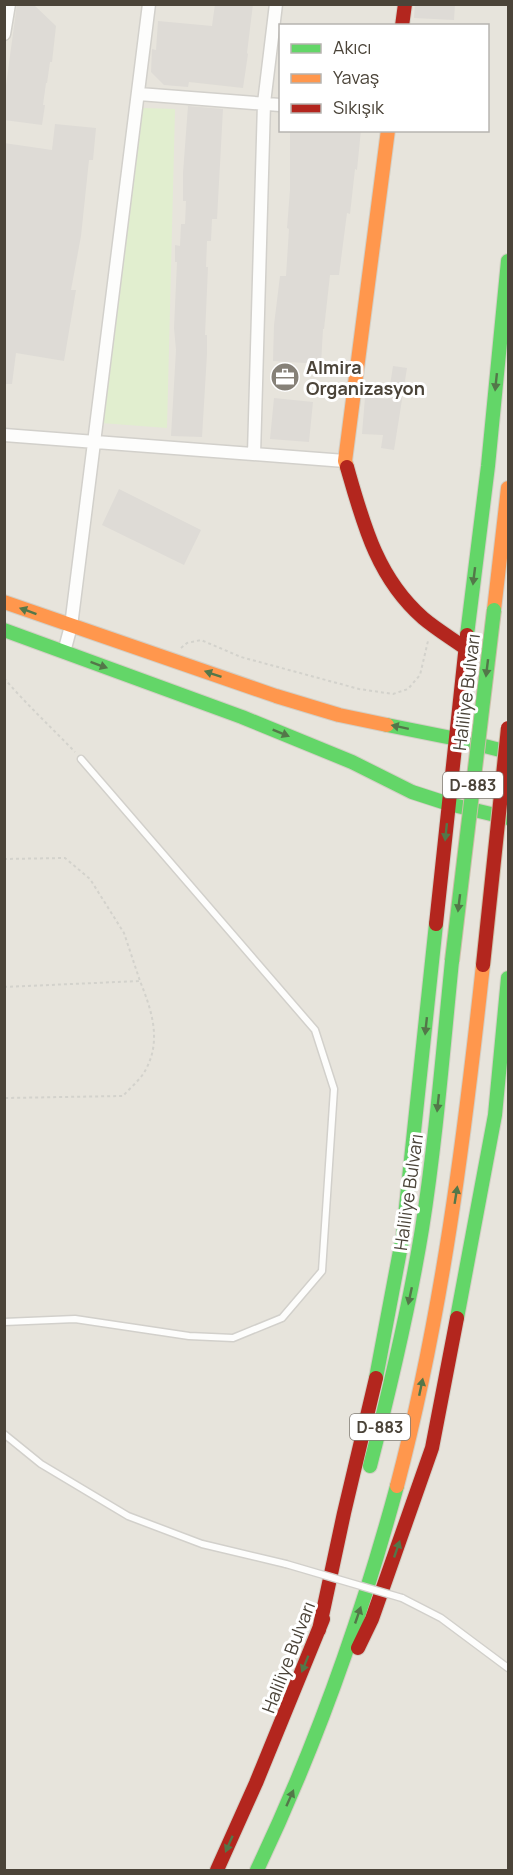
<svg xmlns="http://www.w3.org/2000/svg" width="513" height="1875" font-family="Manrope,sans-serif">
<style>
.residential{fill:#e7e4dc;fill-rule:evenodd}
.green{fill:#e1eecf}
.building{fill:#dedbd6}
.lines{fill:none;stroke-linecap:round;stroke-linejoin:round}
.lane-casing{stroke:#d2d0cb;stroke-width:9}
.street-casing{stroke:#d2d0cb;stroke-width:15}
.fast-casing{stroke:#d3cfc5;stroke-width:16}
.slow-casing{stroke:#d3cfc5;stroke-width:16}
.jam-casing{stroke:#d3cfc5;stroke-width:16}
.path{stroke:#d3d2cc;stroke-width:2;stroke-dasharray:3 3;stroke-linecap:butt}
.lane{stroke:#fdfdfc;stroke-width:6}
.street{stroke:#fdfdfc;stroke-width:12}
.fast{stroke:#63d668;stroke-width:14}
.slow{stroke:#ff974d;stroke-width:14}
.jam{stroke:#b3261e;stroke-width:14}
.lane-bridge-casing{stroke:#d2d0cb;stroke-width:9;stroke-linecap:butt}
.fast-bridge-casing{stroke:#ccbfa9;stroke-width:16;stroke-linecap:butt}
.jam-bridge-casing{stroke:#ccbfa9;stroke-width:16;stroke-linecap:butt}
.lane-bridge{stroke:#fdfdfc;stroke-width:6}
.fast-bridge{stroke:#63d668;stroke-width:14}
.jam-bridge{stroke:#b3261e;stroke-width:14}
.oneway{fill:#537749}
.labels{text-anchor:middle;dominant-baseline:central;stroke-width:6;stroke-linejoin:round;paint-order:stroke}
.shield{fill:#fff;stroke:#817c74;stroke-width:1.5}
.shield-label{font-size:16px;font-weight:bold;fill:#4b4439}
.poi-label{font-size:18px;font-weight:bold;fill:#4b4439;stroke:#fff;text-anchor:start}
.street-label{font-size:18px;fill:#4b4439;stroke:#fff}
</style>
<rect width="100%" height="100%" fill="#f4f2ee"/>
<path class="residential" d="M5 5H508V1870H5ZM280 26H488V130H280Z"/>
<path class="green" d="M143 108 175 109 167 428 101 423Z"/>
<path class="building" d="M17 4H33L56 26 52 62H50L47 83H46L43 105H45L42 125 4 120V100Z
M215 4H253L247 53 248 54 243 88 189 82 188 87 164 85 151 72 152 49 156 50 158 21 212 26Z
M415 4H455L454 20 414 18Z
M188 106 223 109 217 219H212L211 241H207L206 267H208L205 335H207V354L202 437 171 436 176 350 174 328 177 262H175V245L180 246 181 224H185L186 201H183V173Z
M55 124 96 128 93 160H89L81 236 71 290H76L64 361 16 353 12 384H4V143L52 150Z
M290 130H361L357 170 355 169 350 214 347 213 339 275H330L324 329H323L321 364 273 361 274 325 280 276H286L289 229 287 228 290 190Z
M393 366 407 368 394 450 381 448 383 435 362 434 365 397 388 399Z
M274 398 313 402 309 442 270 439Z
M119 489 201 530 184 565 102 525Z"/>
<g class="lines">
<g class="lane-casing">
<path id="lane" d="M4 1322 75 1319 189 1336 233 1338 282 1318 322 1271 334 1089 315 1030 81 759
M4 1434 41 1464 128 1516 202 1544 286 1564
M402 1598 441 1618 508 1668"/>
</g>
<g class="street-casing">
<path id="street" d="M4 34 9 4
M139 94 280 105
M4 435 345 461
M254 454 264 103 276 4
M64 652 71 626 149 4"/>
</g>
<g class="fast-casing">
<path id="fast" d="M4 630 242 717 352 762 412 792 449 804 508 818
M467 635 488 466 508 261
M387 725 457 739 508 752
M457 1318 495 1115 508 978
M376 1378 403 1235 436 924
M370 1466C390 1388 409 1309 422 1229 436 1140 443 1050 452 961
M257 1870C316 1746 361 1619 397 1486"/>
</g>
<g class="slow-casing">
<path id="slow" d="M347 467 345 461 388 130
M4 602 276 696 339 715 387 725
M494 610 508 488
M397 1486C442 1315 464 1141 483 965"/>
</g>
<g class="jam-casing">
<path id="jam" d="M402 26 405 4
M347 467C363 523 377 578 423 618 436 629 451 638 465 648
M436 924 467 635
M319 1630 344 1513 376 1378
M358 1648 372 1619 432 1448 457 1318
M217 1870 256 1783 323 1619"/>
</g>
<path class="path" d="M181 648 187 643 201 640 241 657 359 689 393 694 408 689 420 675 428 641
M4 678C26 704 51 727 75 752
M4 859 65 858 90 879 124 933 140 981
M4 987 140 981C152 1011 162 1041 145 1071 140 1080 130 1088 123 1096L4 1098"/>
<use href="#lane" class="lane"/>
<use href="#street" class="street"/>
<use href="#fast" class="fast"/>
<use href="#slow" class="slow"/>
<use href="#jam" class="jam"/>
<g class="lane-bridge-casing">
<path id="lane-bridge" d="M286 1564 402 1598"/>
</g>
<g class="fast-bridge-casing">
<path id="fast-bridge" d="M452 961 494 610"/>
</g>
<g class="jam-bridge-casing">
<path id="jam-bridge" d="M483 965 508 728"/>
</g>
<use href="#lane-bridge" class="lane-bridge"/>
<use href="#fast-bridge" class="fast-bridge"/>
<use href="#jam-bridge" class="jam-bridge"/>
</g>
<defs><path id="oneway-solid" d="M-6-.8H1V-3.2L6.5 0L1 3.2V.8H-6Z" transform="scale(1.5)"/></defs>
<g class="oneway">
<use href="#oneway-solid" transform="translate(496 382) rotate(96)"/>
<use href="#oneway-solid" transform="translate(474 576) rotate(97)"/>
<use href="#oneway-solid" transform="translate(28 611) rotate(-160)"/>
<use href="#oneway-solid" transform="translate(99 665) rotate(20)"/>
<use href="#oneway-solid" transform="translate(487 668) rotate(97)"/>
<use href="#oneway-solid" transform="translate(213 674) rotate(-161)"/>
<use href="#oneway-solid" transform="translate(400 727) rotate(-168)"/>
<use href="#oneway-solid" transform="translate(281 733) rotate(22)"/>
<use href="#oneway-solid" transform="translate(446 832) rotate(96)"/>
<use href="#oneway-solid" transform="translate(459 903) rotate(97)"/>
<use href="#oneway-solid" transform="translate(426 1026) rotate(96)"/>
<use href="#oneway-solid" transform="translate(438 1103) rotate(96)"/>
<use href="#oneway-solid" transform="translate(456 1195) rotate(-81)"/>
<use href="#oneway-solid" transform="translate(410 1296) rotate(102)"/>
<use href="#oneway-solid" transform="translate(421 1387) rotate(-78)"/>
<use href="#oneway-solid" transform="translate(397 1549) rotate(-71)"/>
<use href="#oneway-solid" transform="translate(358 1615) rotate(-71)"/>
<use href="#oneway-solid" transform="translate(305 1664) rotate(112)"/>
<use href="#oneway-solid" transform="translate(290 1798) rotate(-66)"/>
<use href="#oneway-solid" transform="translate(229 1844) rotate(114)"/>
</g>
<defs>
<g id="office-disc" transform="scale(1.5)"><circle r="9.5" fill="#868178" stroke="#fff"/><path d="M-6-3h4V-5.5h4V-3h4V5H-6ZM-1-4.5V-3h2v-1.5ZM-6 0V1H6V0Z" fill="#fff"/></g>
</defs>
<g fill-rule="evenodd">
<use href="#office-disc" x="285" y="377"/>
</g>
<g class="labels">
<g class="shield">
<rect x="443" y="772" width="60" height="26" rx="4.5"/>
<rect x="350" y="1414" width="60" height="26" rx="4.5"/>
</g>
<g class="shield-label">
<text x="473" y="785">D-883</text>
<text x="380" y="1427">D-883</text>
</g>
<g class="poi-label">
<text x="306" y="367">Almira<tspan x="306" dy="21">Organizasyon</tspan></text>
</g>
<g class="street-label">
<text transform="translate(466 692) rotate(-83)">Haliliye Bulvarı</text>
<text transform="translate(408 1192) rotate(-82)">Haliliye Bulvarı</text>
<text transform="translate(288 1657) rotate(-69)">Haliliye Bulvarı</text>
</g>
</g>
<rect width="513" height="1875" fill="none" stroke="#4b4439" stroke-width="12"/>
<rect x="279" y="24" width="210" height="108" fill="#ffffff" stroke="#b7b4b0" stroke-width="1.5"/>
<rect x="291" y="44" width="30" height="9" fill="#63d668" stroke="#b7b4b0" stroke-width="1.5"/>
<text x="333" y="54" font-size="18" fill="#4b4439">Akıcı</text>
<rect x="291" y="74" width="30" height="9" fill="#ff974d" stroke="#b7b4b0" stroke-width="1.5"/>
<text x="333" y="84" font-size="18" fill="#4b4439">Yavaş</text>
<rect x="291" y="104" width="30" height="9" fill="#b3261e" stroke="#b7b4b0" stroke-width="1.5"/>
<text x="333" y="114" font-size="18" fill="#4b4439">Sıkışık</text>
</svg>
